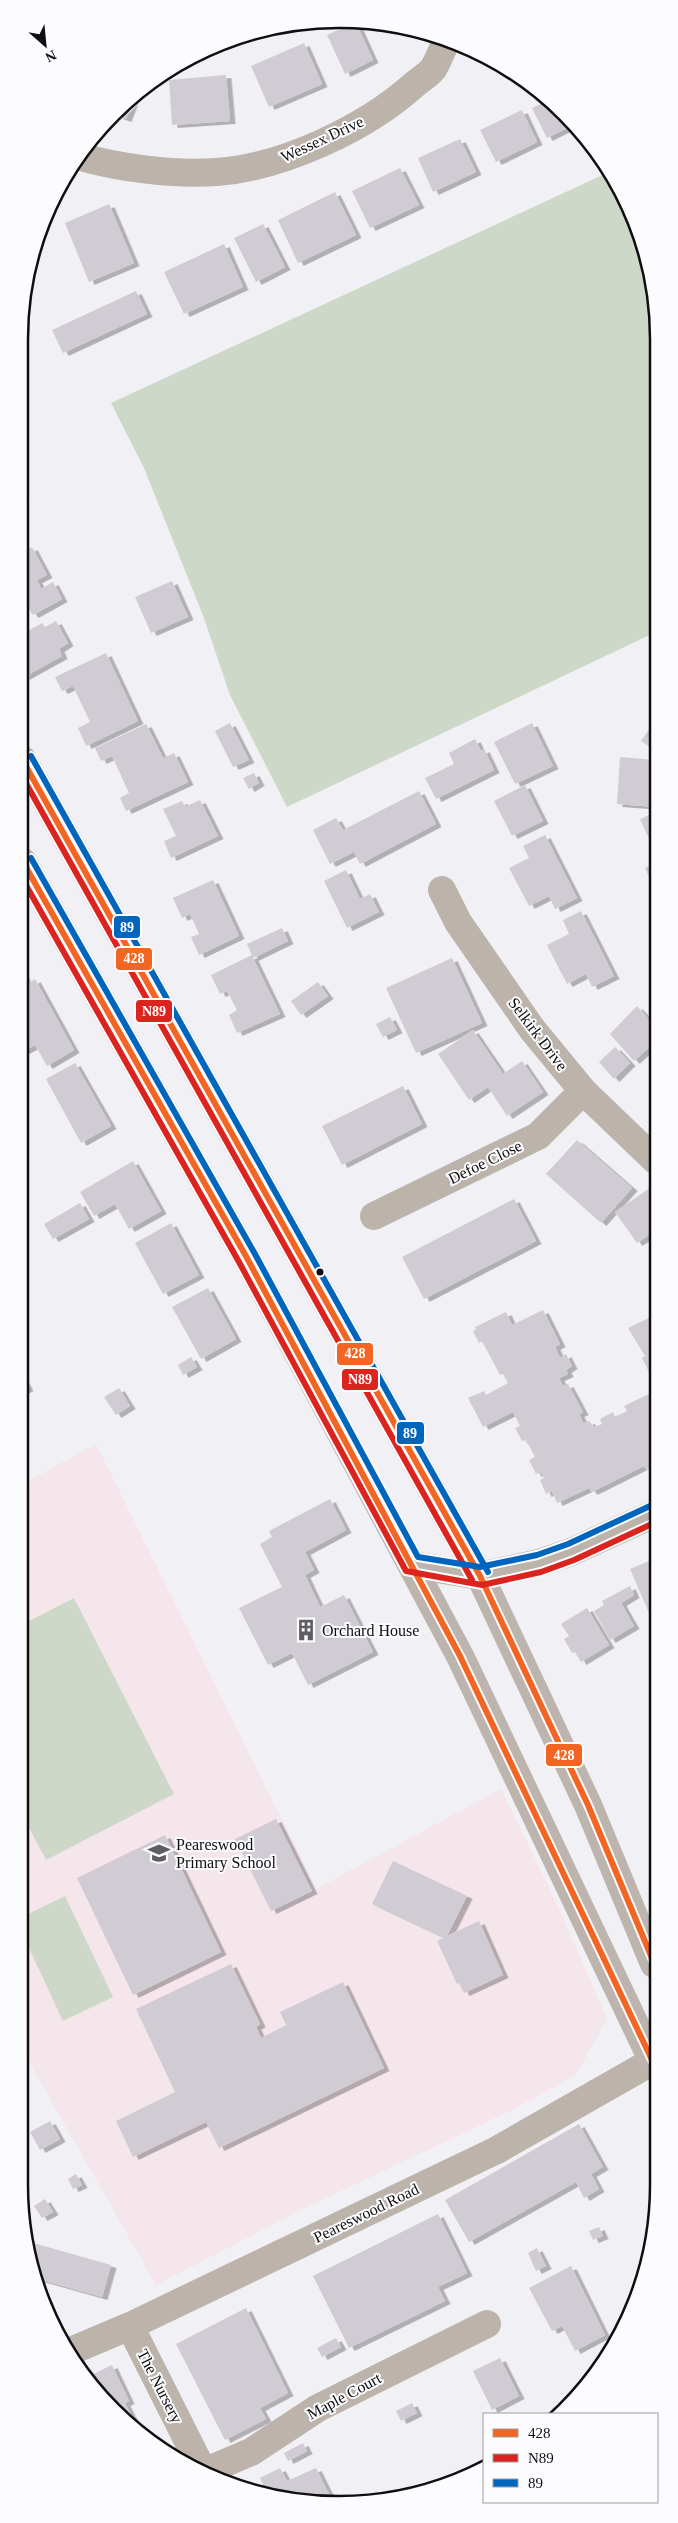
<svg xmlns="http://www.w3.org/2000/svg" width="678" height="2523" font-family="'Times New Roman',serif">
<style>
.education{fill:#f4e6eb}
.green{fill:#ced8c8}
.building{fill:#d1ccd4;filter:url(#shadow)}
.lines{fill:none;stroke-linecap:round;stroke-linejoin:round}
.minor{stroke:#bcb3ab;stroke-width:28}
.major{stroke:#bdb4ae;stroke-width:28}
.bus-1-casing{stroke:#fcfcfe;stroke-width:10}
.bus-2-casing{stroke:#fcfcfe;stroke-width:10}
.bus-3-casing{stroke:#fcfcfe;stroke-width:10}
.bus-1{stroke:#f26522;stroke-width:6}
.bus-2{stroke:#dc241f;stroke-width:6}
.bus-3{stroke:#0065bd;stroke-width:6}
.bus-dot{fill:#0f0f12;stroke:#fcfcfe;stroke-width:2}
.labels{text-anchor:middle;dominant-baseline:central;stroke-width:4;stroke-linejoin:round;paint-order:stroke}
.street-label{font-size:16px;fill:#0f0f12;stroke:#fcfcfe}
.poi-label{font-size:16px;fill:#0f0f12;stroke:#fcfcfe;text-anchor:start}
.rim{fill:none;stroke:#0f0f12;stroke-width:2.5}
.line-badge{stroke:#fcfcfe;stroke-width:2}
.badge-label{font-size:14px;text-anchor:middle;font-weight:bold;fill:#fff}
</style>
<defs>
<filter id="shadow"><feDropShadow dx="5.5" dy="3" stdDeviation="0" flood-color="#0004"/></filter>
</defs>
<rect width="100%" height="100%" fill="#f0f0f5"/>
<path class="education" d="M96 1444 316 1889 501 1789 557 1904 607 2019 576 2075 510 2111 301 2210 156 2285 19 2044 21 1485Z"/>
<path class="green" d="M609 172 626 198 657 297 656 632 287 807 230 695 204 618 144 468 111 403Z
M74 1598 174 1794 46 1860 20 1810 21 1625Z
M65 1896 113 1997 63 2021 20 1929V1918Z"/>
<path class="building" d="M349 25H357L373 60 345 74 327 35Z
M304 43 322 84 269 107 251 66Z
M226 75 230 121 172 125 169 80Z
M133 101 126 119 117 116Z
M547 101 575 124 547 138 532 108Z
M522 110 537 142 496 162 480 130Z
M460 139 476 172 433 192 418 158Z
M400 168 419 205 370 228 352 191Z
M335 192 356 235 298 263 278 220Z
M109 204 134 263 89 282 65 223Z
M263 224 285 267 256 282 234 238Z
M224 244 243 287 184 314 164 272Z
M136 291 147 314 63 353 52 330Z
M32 547 47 575 37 580 41 589 53 582 62 599 33 615 26 605 24 606V551Z
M172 581 188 617 151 633 135 597Z
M56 621 68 643 59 649 62 656 24 677V633L42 623 45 627Z
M106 653 138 721 86 746 78 728 90 722 73 686 62 691 55 677Z
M656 719V751L641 741Z
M230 723 249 760 233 767 215 731Z
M532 723 553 766 515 784 494 742Z
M146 724 163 758 174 753 188 782 126 811 120 798 129 793 112 756 101 761 95 748Z
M475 739 481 751 484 749 494 770 436 799 425 778 454 764 449 753Z
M620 757 656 760V807L617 804Z
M254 773 259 783 249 789 243 778Z
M525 785 543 821 512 836 494 801Z
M419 791 436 824 360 864 354 852 330 864 313 830 336 818 343 830Z
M200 800 218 836 171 858 164 841 176 836 163 809 182 801 185 807Z
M656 812V854L640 819Z
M545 835 577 898 555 909 549 896 529 906 509 868 529 858 523 846Z
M656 863V892L645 868Z
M346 870 360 899 370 894 379 912 347 928 324 881Z
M213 880 239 936 199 955 191 937 199 934 190 914 182 918 173 898Z
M581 911 614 976 592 987 586 974 567 984 547 945 569 934 563 920Z
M282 928 288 941 253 958 280 1014 237 1033 229 1015 237 1010 227 991 220 994 211 975 252 955 247 944Z
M452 958 482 1023 416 1053 386 988Z
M23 974 28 984 35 979 74 1050 47 1066 35 1045 22 1052V1037L28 1034 22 1023Z
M318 982 328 996 301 1015 291 1001Z
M637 1006 655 1026V1042L634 1061 610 1034Z
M390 1017 397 1030 383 1037 376 1024Z
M473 1030 503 1074 522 1061 543 1092 507 1116 488 1087 469 1100 438 1054Z
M615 1047 630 1063 614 1079 599 1062Z
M75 1063 111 1126 81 1143 46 1079Z
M403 1086 422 1124 342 1165 322 1126Z
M577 1140 632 1188 601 1223 546 1174Z
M133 1161 161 1211 129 1229 115 1204 94 1216 80 1192Z
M654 1185 655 1231 637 1243 615 1212Z
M514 1199 536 1241 424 1299 402 1257Z
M80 1203 89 1219 53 1239 44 1224Z
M171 1223 199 1275 163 1294 135 1243Z
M208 1288 236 1339 201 1359 172 1307Z
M543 1310 560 1344 555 1347 560 1358 566 1354 572 1366 566 1370 568 1374 559 1378 563 1386 568 1384 583 1412 579 1414 583 1423 589 1421 594 1427 602 1424 600 1419 613 1412 615 1417 627 1411 624 1406 655 1391V1466L647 1470 644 1466 592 1492 589 1488 557 1503 552 1491 546 1494 540 1480 544 1478 541 1472 536 1474 529 1460 535 1457 526 1440 522 1441 515 1428 520 1426 513 1412 483 1427 468 1398 484 1391 486 1395 508 1383 503 1374 500 1375 482 1341 479 1343 473 1331 476 1330 475 1327 506 1312 512 1325Z
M655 1315V1374L653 1371 649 1372 642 1358 645 1356 628 1328Z
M191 1357 197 1367 183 1375 178 1365Z
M21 1375 28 1388 21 1392Z
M119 1388 130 1406 116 1415 104 1397Z
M330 1499 346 1530 305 1552 314 1570 305 1575 320 1607 344 1595 373 1652 308 1685 292 1653 268 1665 239 1608 282 1587 260 1544 272 1537 269 1531Z
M654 1559V1621L653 1622 630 1569Z
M630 1586 634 1595 621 1603 634 1626 610 1640 594 1611 604 1605 602 1601Z
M587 1608 609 1645 581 1662 575 1652 572 1653 564 1639 569 1636 561 1624Z
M276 1819 312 1891 271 1911 235 1839Z
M165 1835 221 1952 133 1995 77 1878Z
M393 1861 467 1896 447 1936 479 1921 503 1975 464 1993 459 1983 457 1984 437 1941 444 1938 372 1904Z
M231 1964 260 2024 256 2027 261 2038 286 2025 280 2012 343 1982 384 2068 219 2148 206 2122 133 2157 116 2121 175 2092 136 2009Z
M50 2121 60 2139 40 2150 30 2132Z
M579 2124 603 2167 591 2174 599 2189 584 2198 576 2182 469 2242 445 2200Z
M76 2174 82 2185 73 2189 68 2179Z
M45 2199 53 2212 42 2218 34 2206Z
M438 2214 467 2273 438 2287 445 2301 349 2348 313 2276Z
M599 2227 603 2236 593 2240 589 2231Z
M30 2242 111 2265 102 2297 38 2279Z
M537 2248 546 2266 536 2271 528 2253Z
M571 2266 605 2335 575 2351 562 2326 552 2331 529 2288Z
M246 2308 288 2393 260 2408 266 2419 225 2440 176 2344Z
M336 2338 341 2347 322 2357 317 2348Z
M500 2358 519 2396 492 2410 473 2371Z
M112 2365 129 2401 125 2403 132 2417 129 2418 98 2395 87 2377Z
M412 2403 417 2413 401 2421 396 2411Z
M303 2443 307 2451 288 2461 284 2453Z
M280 2468 287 2481 316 2468 333 2502 318 2504 265 2489 260 2478Z"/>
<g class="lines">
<path class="minor" d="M78 156C118 168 174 175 217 172 284 167 366 128 415 84 421 79 428 75 433 69 438 61 442 50 446 42
M442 890 458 922 532 1029 583 1091 655 1160
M374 1216 538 1136 583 1091
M412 1565 480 1576 539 1563 571 1552 654 1514
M130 2326 204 2473
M71 2351 130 2326 497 2150 653 2061
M204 2472 251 2452 318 2408 487 2324"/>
<path class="major" d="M23 760 480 1576 588 1805 654 1964
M23 862 247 1258 460 1656 653 2062"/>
<g class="bus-1-casing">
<path id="bus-1" d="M23 761 480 1576 588 1805 654 1963
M23 862 247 1258 460 1656 653 2062"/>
</g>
<g class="bus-2-casing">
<path id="bus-2" d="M23 778 472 1580
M23 880 239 1262 406 1571 482 1585 541 1572 574 1560 654 1523"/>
</g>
<g class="bus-3-casing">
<path id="bus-3" d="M31 756 488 1572
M31 858 255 1254 418 1557 480 1567 537 1555 568 1544 650 1506"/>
</g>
<use href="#bus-1" class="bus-1"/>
<use href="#bus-2" class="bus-2"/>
<use href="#bus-3" class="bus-3"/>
</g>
<defs>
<g id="building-bare" transform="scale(1.725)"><path d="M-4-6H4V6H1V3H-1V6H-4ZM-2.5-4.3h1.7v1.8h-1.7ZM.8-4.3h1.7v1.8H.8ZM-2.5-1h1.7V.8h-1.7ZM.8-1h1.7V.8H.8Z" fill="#5e5e61" stroke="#fcfcfe" stroke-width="2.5" paint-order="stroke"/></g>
<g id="school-bare" transform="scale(1.725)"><path d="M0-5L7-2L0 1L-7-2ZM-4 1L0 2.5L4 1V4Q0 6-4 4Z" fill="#5e5e61" stroke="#fcfcfe" stroke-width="2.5" paint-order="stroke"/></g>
</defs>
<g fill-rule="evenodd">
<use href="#building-bare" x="306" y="1630"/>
<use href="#school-bare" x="159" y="1853"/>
</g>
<circle class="bus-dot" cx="320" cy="1272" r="4.5"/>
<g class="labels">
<g class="street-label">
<text transform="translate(322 139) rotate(-25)">Wessex Drive</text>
<text transform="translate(538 1034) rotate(53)">Selkirk Drive</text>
<text transform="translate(485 1162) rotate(-26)">Defoe Close</text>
<text transform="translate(366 2213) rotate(-26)">Peareswood Road</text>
<text transform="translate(160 2386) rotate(63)">The Nursery</text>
<text transform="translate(344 2396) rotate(-28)">Maple Court</text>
</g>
<g class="poi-label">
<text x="322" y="1630">Orchard House</text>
<text x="176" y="1844">Peareswood<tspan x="176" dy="18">Primary School</tspan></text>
</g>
</g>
<path d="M0 0H678V2523H0ZM339 28H339A311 311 0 0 1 650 339V2185A311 311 0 0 1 339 2496H339A311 311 0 0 1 28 2185V339A311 311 0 0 1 339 28Z" fill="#fcfcfe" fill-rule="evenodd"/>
<path class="rim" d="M339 28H339A311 311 0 0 1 650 339V2185A311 311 0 0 1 339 2496H339A311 311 0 0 1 28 2185V339A311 311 0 0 1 339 28Z"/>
<g class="line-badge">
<rect x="113" y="915" width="28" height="24" rx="5" fill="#0065bd"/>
<rect x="115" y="947" width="38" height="24" rx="5" fill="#f26522"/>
<rect x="135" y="999" width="38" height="24" rx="5" fill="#dc241f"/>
<rect x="336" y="1342" width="38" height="24" rx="5" fill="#f26522"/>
<rect x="341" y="1368" width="38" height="23" rx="5" fill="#dc241f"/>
<rect x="396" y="1421" width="29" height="24" rx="5" fill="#0065bd"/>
<rect x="545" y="1743" width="38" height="24" rx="5" fill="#f26522"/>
</g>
<g class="badge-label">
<text x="127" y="932">89</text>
<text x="134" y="963">428</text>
<text x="154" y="1016">N89</text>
<text x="355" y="1358">428</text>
<text x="360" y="1384">N89</text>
<text x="410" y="1438">89</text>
<text x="564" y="1760">428</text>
</g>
<rect x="483" y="2413" width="175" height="90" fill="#fcfcfe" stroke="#9d9da0"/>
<rect x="493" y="2429" width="25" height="8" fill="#f26522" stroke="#9d9da0"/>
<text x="528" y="2438" font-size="15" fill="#0f0f12">428</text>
<rect x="493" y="2454" width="25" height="8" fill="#dc241f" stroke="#9d9da0"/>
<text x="528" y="2463" font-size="15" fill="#0f0f12">N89</text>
<rect x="493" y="2479" width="25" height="8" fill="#0065bd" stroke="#9d9da0"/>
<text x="528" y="2488" font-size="15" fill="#0f0f12">89</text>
<g transform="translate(45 45) rotate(153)" stroke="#fcfcfe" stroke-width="4" paint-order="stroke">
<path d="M0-4L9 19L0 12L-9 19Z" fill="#0f0f12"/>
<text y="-8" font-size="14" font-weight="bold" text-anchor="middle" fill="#0f0f12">N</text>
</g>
</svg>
